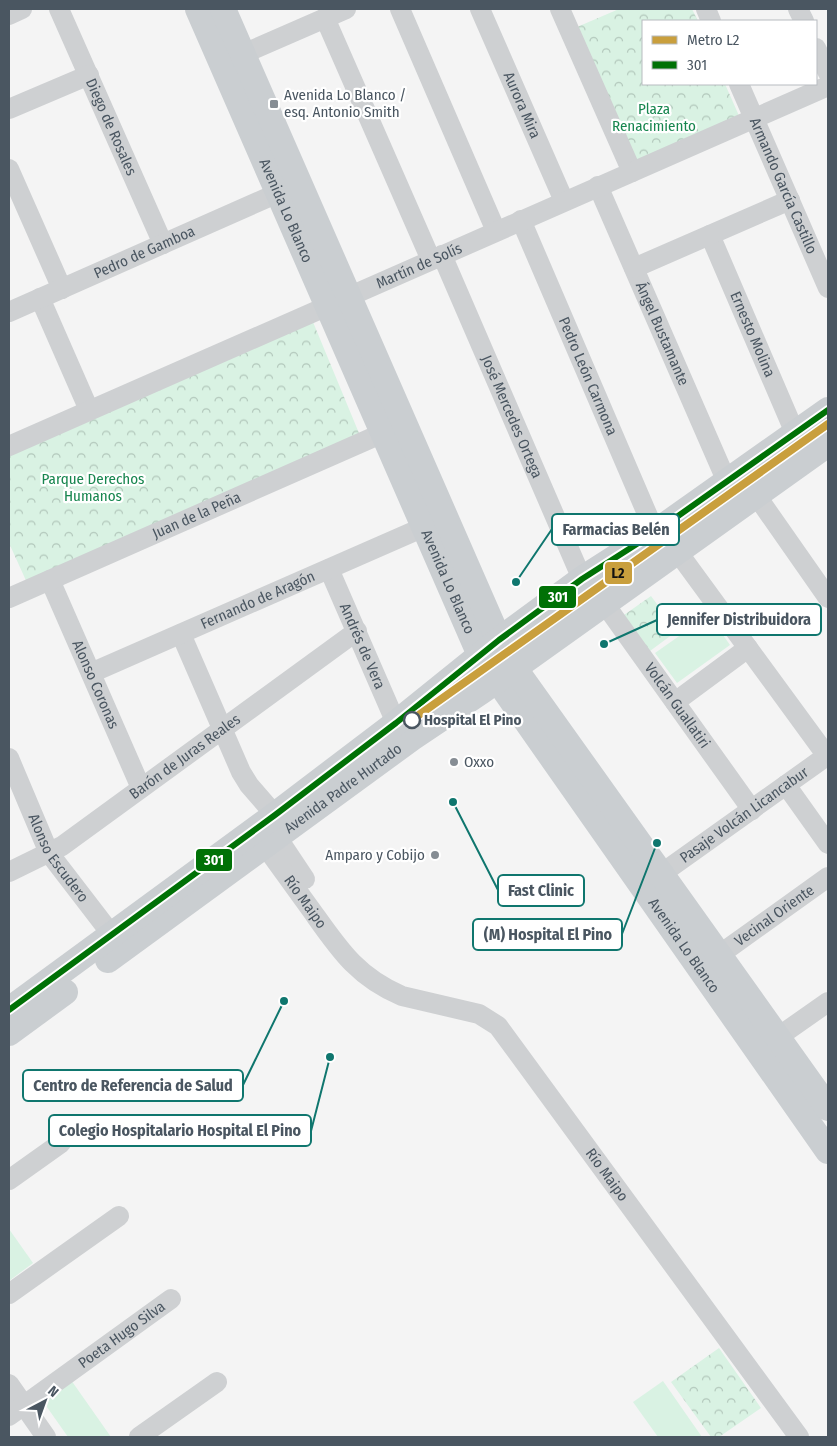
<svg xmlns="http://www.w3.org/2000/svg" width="837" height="1446" font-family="'Fira Sans Condensed',sans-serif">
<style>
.grass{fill:#d9f2e3}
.park{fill:url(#park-crowns)}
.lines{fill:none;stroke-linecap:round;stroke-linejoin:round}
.minor{stroke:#ced0d2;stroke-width:20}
.major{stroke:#caced1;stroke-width:26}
.bus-1-casing{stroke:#fff;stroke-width:10}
.bus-1{stroke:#007106;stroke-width:6}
.metro-1-casing{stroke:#fff;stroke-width:11}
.metro-1{stroke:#c99f3d;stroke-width:8}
.poi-dot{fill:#868d94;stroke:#fff;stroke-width:2}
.stop-dot{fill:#fff;stroke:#4a5661;stroke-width:2.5}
.labels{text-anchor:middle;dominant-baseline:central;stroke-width:4.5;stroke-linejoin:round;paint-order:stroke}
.poi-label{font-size:15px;fill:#4a5661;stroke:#fff;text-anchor:start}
.street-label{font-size:15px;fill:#4a5661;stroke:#fff}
.park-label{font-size:15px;fill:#17864f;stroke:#fff}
.stop-label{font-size:15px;font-weight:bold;fill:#4a5661;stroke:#fff;text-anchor:start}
.leader{fill:none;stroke:#0f766e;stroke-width:2}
.callout-dot{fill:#0f766e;stroke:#fff;stroke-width:2}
.callout{fill:#fff;stroke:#0f766e;stroke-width:2}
.callout-label{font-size:16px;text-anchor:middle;font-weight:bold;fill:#4a5661}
.line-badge{stroke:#fff;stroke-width:2}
.badge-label{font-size:14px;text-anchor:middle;font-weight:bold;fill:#fff}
.pale-badge-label{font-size:14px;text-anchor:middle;font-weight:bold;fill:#111}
</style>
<defs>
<pattern id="park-crowns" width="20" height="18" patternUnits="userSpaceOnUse" patternTransform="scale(1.25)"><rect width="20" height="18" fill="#d9f2e3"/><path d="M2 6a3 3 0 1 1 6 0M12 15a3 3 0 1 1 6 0" fill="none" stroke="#b2c7bb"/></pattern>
</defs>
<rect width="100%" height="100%" fill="#f4f4f4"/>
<path class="grass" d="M709 615 730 645 677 683 655 653Z
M9 1229 33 1263 9 1281V1228Z
M71 1380 111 1437H68L42 1400Z
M663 1381 702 1437H658L633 1402Z"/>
<path class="park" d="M619 9H692L698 21H643V84H725L740 118 636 162 577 27Z
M313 322 361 438 28 585 9 543V456Z
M651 596 677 631 650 651 624 615Z
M719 1348 761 1408 719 1437H711L671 1382Z"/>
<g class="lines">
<g class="minor">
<path id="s1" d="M59 9 163 244"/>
<path d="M400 9 496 231"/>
<path id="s2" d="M480 9 564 201"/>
<path d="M560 9 632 172"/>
<path d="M706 9 711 21"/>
<path d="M798 9 804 21"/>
<path d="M9 15 22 9"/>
<path d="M325 18 431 260"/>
<path d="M816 48 828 73"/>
<path d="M243 54 346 9"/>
<path id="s3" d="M739 84 828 288"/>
<path d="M9 109 89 75"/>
<path d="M9 169 62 289"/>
<path id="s4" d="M598 186 727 482"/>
<path id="s5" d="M521 220 648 516 654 533"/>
<path id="s6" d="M710 235 795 433"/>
<path id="s7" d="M442 255 582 579"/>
<path d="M634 268 790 200"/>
<path d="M40 298 89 410"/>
<path id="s8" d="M9 312 278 193"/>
<path id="s9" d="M9 446 828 86"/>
<path d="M756 495 828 598"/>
<path d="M677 551 827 756"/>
<path id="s10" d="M329 569 396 723"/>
<path id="s11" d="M50 580 141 788"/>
<path id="s12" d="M9 598 383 433"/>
<path id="s13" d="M604 603 752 810"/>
<path d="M181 634 241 772 249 785 275 815"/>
<path id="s14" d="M91 673 424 527"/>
<path d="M675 702 748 648"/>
<path id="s15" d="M9 758 49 853 112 935 123 943"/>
<path d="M786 785 828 844"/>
<path d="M277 837 305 879"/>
<path id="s16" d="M265 846C280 867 296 889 312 911 339 949 357 977 402 996L479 1014 498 1026 799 1437"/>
<path id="s17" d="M9 872 62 846 357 631"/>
<path id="s18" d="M661 874 828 755"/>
<path id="s19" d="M719 955 828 877"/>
<path d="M778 1037 828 1002"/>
<path d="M9 1180 61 1143"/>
<path d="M9 1294 119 1216"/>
<path d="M9 1384 46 1437"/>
<path id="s20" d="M9 1416 171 1299"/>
<path d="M139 1437 217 1382"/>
</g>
<g class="major">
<path id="s21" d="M198 9 480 655 828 1151"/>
<path d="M223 9 499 640 520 676 828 1108"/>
<path id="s22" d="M108 960 412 738 482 691 828 444"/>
<path d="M9 1010 275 815 396 723 499 640 582 579 654 533 828 410"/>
<path d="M9 1033 65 992"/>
</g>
<g class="bus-1-casing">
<path id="bus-1" d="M9 1010 275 815 396 723 499 640 582 579 654 533 828 410"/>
</g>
<use href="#bus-1" class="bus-1"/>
<g class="metro-1-casing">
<path id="metro-1" d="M409 722 828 424"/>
</g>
<use href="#metro-1" class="metro-1"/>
</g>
<g class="poi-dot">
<rect x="269" y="99" width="10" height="10" rx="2.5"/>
<circle cx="454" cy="762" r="5"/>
<circle cx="435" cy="855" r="5"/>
</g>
<circle class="stop-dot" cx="412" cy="720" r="8"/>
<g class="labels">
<g class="poi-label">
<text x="284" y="95">Avenida Lo Blanco /<tspan x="284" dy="17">esq. Antonio Smith</tspan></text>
<text x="464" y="762">Oxxo</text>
<text x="425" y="855" text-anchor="end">Amparo y Cobijo</text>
</g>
<g class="street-label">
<text stroke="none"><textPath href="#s2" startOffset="105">Aurora Mira</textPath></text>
<text stroke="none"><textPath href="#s1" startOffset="129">Diego de Rosales</textPath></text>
<text stroke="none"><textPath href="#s3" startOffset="111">Armando García Castillo</textPath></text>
<text stroke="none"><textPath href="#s21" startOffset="220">Avenida Lo Blanco</textPath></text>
<text stroke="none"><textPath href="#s8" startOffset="148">Pedro de Gamboa</textPath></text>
<text stroke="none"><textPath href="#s9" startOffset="448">Martín de Solís</textPath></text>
<text stroke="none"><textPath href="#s4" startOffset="161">Ángel Bustamante</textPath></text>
<text stroke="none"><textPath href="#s6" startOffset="108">Ernesto Molina</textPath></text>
<text stroke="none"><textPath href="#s5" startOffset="170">Pedro León Carmona</textPath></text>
<text stroke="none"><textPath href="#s7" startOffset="176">José Mercedes Ortega</textPath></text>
<text stroke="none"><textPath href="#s12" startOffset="205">Juan de la Peña</textPath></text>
<text stroke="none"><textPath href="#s21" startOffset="625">Avenida Lo Blanco</textPath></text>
<text stroke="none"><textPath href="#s14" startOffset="182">Fernando de Aragón</textPath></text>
<text stroke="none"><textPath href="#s10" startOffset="84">Andrés de Vera</textPath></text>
<text stroke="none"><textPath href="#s11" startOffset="114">Alonso Coronas</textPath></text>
<text stroke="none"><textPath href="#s13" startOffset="126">Volcán Guallatiri</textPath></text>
<text stroke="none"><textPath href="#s17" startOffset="211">Barón de Juras Reales</textPath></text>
<text stroke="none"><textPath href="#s22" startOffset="291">Avenida Padre Hurtado</textPath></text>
<text stroke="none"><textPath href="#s18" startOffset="102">Pasaje Volcán Licancabur</textPath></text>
<text stroke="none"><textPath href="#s15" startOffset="112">Alonso Escudero</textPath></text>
<text stroke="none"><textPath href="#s16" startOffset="69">Río Maipo</textPath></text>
<text stroke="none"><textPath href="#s19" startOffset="68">Vecinal Oriente</textPath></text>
<text stroke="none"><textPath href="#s21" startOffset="1060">Avenida Lo Blanco</textPath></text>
<text stroke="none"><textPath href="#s16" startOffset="492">Río Maipo</textPath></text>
<text stroke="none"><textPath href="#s20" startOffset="139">Poeta Hugo Silva</textPath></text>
</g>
<g class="park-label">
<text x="654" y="109">Plaza<tspan x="654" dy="17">Renacimiento</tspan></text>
<text x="93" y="479">Parque Derechos<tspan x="93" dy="17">Humanos</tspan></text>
</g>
<g class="stop-label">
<text x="424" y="720">Hospital El Pino</text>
</g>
</g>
<path class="leader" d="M516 582L552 529M604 644L657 620M453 802L498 890M657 843L622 934M284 1001L243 1085M330 1057L311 1131"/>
<g class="callout-dot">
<circle cx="516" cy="582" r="5"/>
<circle cx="604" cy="644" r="5"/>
<circle cx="453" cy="802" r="5"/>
<circle cx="657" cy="843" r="5"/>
<circle cx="284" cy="1001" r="5"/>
<circle cx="330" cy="1057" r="5"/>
</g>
<g class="callout">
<rect x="552" y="514" width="127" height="31" rx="5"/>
<rect x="657" y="604" width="164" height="31" rx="5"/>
<rect x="498" y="875" width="86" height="31" rx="5"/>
<rect x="473" y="919" width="149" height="31" rx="5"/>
<rect x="23" y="1070" width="220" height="31" rx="5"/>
<rect x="49" y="1115" width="262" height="31" rx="5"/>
</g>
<g class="callout-label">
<text x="616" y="535">Farmacias Belén</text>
<text x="739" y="625">Jennifer Distribuidora</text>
<text x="541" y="896">Fast Clinic</text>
<text x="548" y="940">(M) Hospital El Pino</text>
<text x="133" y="1091">Centro de Referencia de Salud</text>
<text x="180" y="1136">Colegio Hospitalario Hospital El Pino</text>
</g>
<g class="line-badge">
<rect x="604" y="561" width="29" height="24" rx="5" fill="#c99f3d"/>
<rect x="538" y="585" width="39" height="24" rx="5" fill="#007106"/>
<rect x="195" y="848" width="38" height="24" rx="5" fill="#007106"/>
</g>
<g class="badge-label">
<text x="558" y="602">301</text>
<text x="214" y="865">301</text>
</g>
<g class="pale-badge-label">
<text x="618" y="578">L2</text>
</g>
<rect width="837" height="1446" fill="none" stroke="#4a5661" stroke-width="20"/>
<rect x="642" y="20" width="175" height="65" fill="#ffffff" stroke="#b7bbc0"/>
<rect x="652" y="36" width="25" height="8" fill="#c99f3d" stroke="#b7bbc0"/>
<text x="687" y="45" font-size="15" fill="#4a5661">Metro L2</text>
<rect x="652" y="61" width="25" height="8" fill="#007106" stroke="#b7bbc0"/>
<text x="687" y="70" font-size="15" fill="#4a5661">301</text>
<g transform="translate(45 1401) rotate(41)" stroke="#ffffff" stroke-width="4" paint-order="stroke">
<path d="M0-4L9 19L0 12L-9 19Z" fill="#4a5661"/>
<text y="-8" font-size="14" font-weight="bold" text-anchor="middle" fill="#4a5661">N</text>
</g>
</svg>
